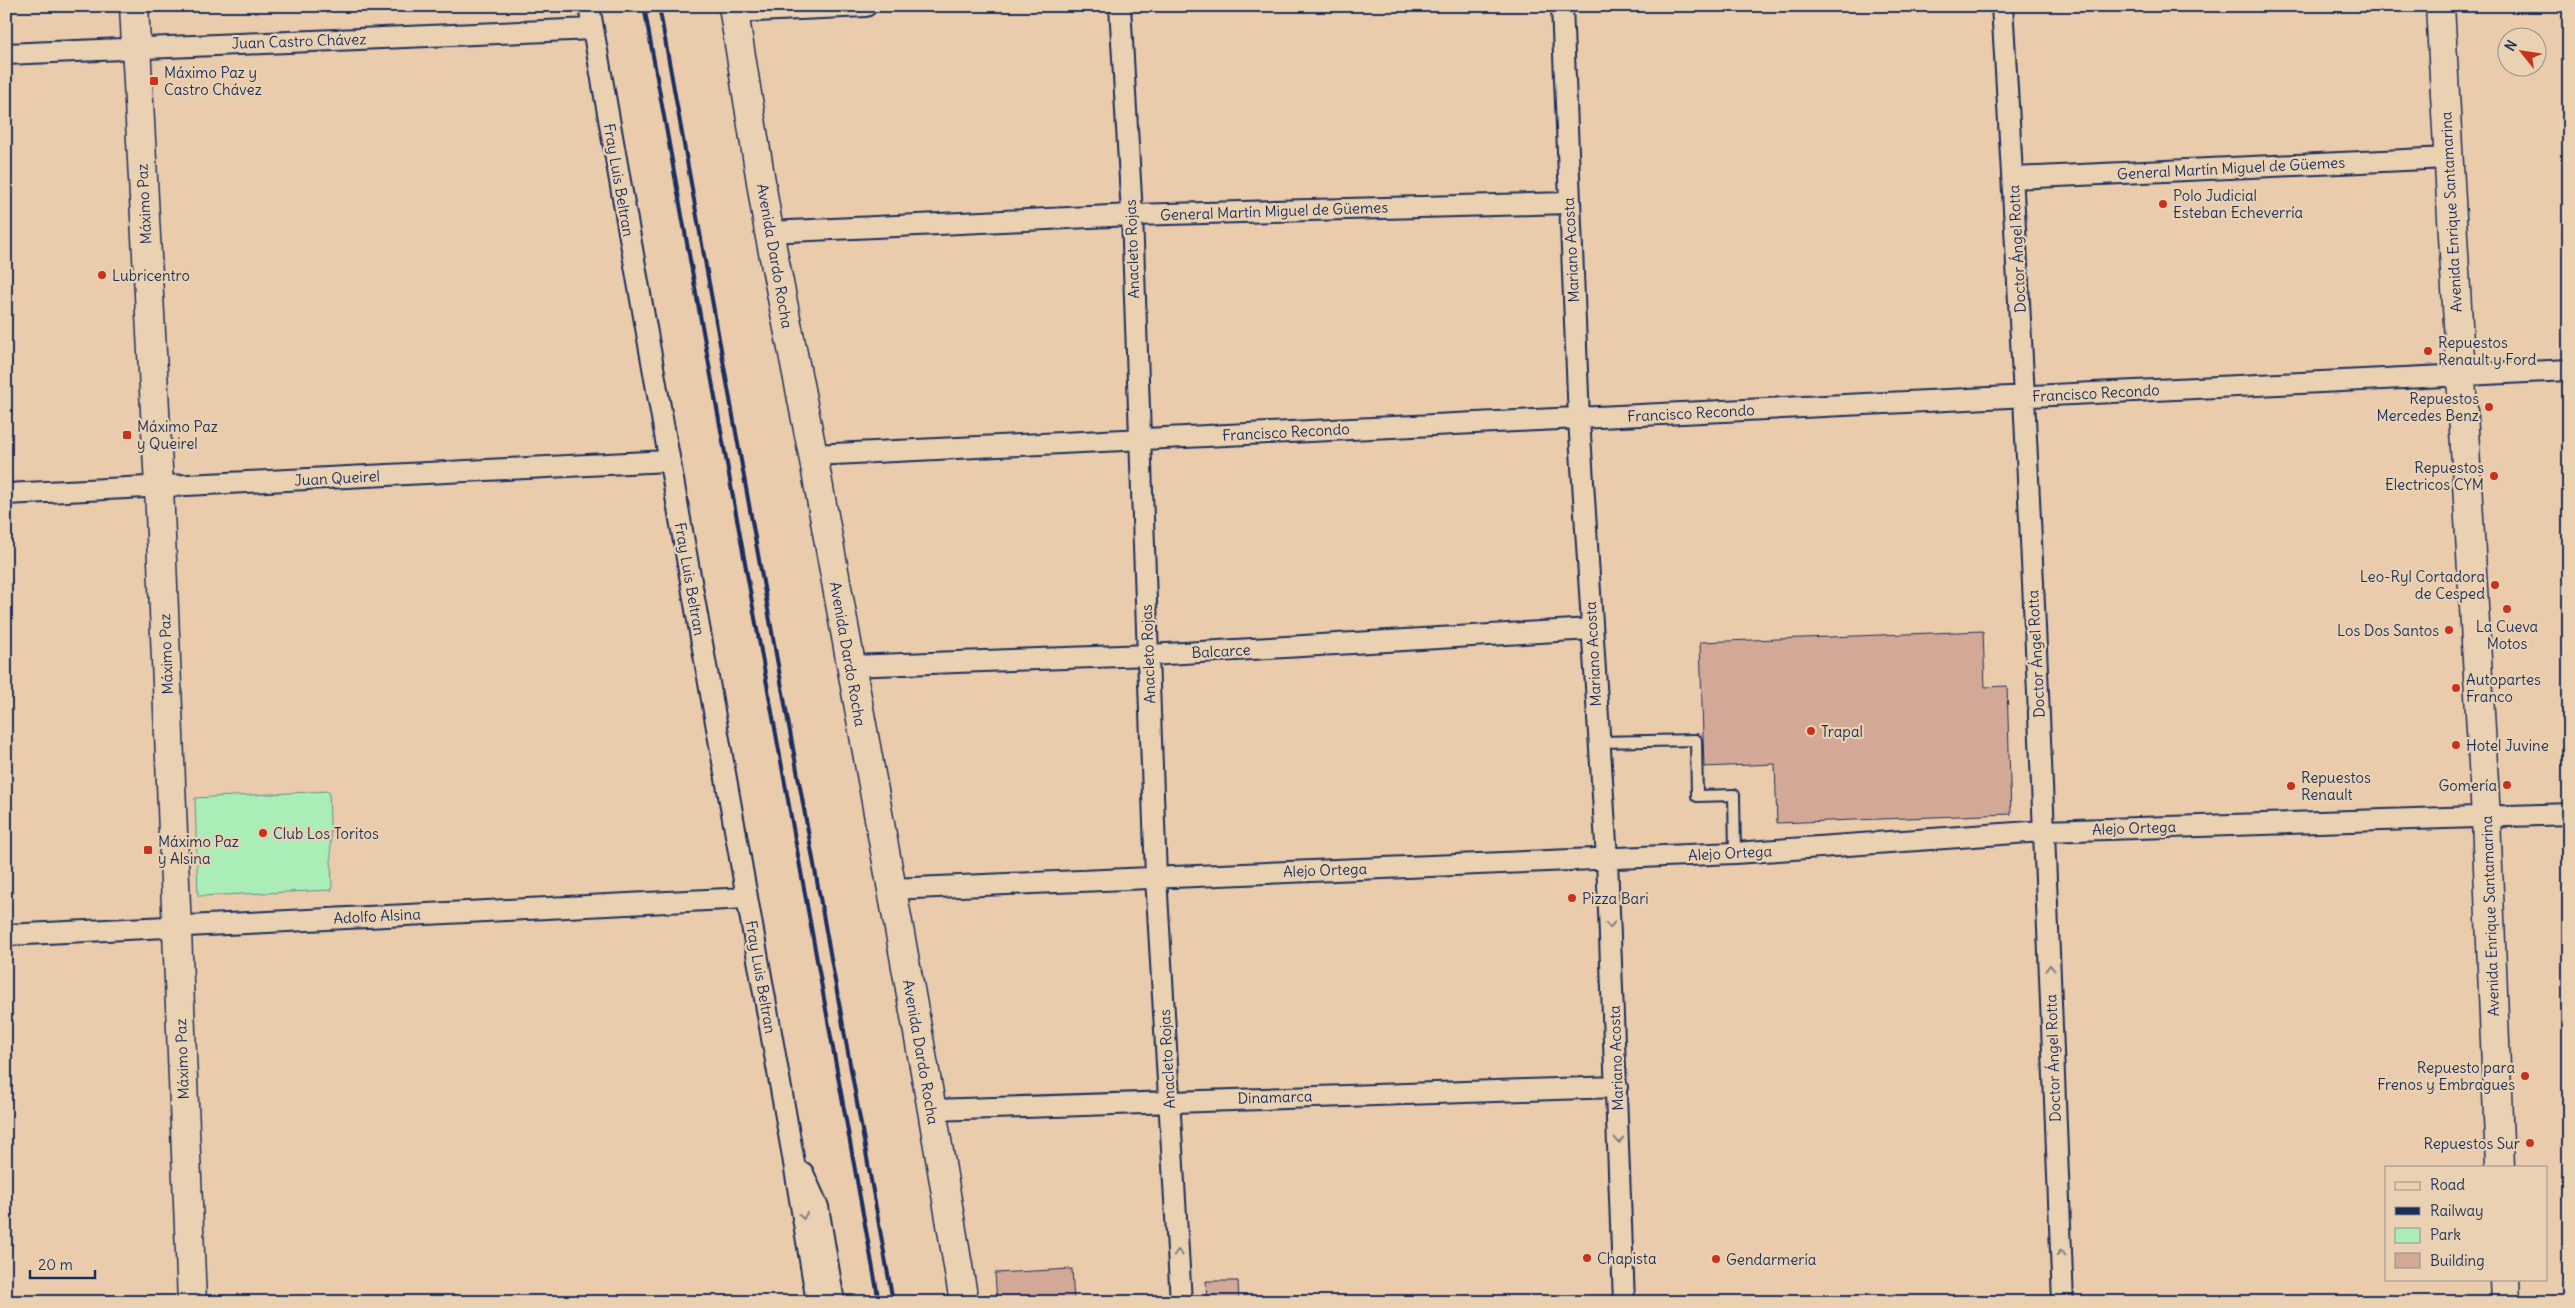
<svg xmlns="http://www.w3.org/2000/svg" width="2575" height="1308" font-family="Delius,sans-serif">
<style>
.green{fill:#abedb7;stroke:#638e8a}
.building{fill:#d3a896;stroke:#1b2f5e}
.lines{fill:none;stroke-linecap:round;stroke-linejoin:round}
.lane-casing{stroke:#1b2f5e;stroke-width:14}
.street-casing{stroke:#1b2f5e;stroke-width:24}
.secondary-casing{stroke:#1b2f5e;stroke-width:31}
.lane{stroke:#e9d1b1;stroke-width:10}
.street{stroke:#e9d1b1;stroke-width:20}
.secondary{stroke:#e9d1b1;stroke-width:28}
.rail{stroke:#1b2f5e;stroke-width:4}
.oneway{stroke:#828088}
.poi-dot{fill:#c8321e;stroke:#e9d1b1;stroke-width:2}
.labels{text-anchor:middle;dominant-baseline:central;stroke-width:4.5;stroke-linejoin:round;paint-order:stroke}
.street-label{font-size:15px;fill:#1b2f5e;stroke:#e9d1b1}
.poi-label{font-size:15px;fill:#1b2f5e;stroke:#e9d1b1;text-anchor:start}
</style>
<rect width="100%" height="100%" fill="#eaccad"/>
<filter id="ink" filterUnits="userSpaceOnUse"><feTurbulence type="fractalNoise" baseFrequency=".02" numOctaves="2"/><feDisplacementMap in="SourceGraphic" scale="10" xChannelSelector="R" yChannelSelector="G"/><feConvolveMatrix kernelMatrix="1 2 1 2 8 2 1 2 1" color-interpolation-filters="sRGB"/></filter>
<g filter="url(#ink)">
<path class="green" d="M329 791 332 890 198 896 195 798Z"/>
<path class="building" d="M1983 631 1985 687 2007 686 2011 814 1777 823 1775 764 1704 767 1700 642Z
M1072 1269 1074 1302H997L995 1273Z
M1206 1281H1238L1239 1302H1207Z"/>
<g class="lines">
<g class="lane-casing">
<path id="lane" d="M1599 742 1696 740 1697 796 1734 795 1735 853"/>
</g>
<g class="street-casing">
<path id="street" d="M589 6 792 1151 817 1302
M1120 6 1132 215 1156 877 1181 1302
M1562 6 1579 419 1607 859 1624 1302
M2002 6C2029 438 2046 870 2063 1302
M734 12 866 6
M6 54 593 29
M2013 178 2448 158
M769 232 1132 215 1568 203
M813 455 2569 370
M6 494 668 461
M850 666 1149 655 1592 629
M891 889 1735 853 2044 831 2569 814
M6 935 747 898
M932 1110 1617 1087
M803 1173 818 1207 834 1302"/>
</g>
<g class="secondary-casing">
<path id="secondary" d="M134 6 159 487 192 1302
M733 6 769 232 813 455 932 1110 964 1302
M2440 6 2486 818 2500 1167
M2505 1279 2506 1302"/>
</g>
<use href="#lane" class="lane"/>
<use href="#street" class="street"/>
<use href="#secondary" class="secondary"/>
<path class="rail" d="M644 6 879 1302
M659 6 893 1302"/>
</g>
<defs><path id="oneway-chevron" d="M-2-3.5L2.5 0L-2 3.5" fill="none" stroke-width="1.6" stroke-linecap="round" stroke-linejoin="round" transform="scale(1.25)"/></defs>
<g class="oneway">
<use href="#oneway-chevron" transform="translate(1610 925) rotate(87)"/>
<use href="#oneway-chevron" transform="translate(2050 968) rotate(-92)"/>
<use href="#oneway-chevron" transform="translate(1619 1140) rotate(88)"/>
<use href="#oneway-chevron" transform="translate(803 1216) rotate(81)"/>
<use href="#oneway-chevron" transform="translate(1178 1253) rotate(-93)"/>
<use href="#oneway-chevron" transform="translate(2061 1253) rotate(-92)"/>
</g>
</g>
<g class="poi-dot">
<rect x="149" y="76" width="10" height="10" rx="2.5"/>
<circle cx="2163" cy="204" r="5"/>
<circle cx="102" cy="275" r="5"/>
<circle cx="2428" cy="351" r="5"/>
<circle cx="2489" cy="407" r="5"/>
<rect x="122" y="430" width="10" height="10" rx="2.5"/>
<circle cx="2494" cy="476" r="5"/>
<circle cx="2495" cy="585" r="5"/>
<circle cx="2507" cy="609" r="5"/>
<circle cx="2449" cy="630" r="5"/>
<circle cx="2456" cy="688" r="5"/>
<circle cx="1811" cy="731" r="5"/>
<circle cx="2456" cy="745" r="5"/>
<circle cx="2507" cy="785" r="5"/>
<circle cx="2291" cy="786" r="5"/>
<circle cx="263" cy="833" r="5"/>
<rect x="143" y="845" width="10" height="10" rx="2.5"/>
<circle cx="1572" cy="898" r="5"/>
<circle cx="2525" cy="1076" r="5"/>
<circle cx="2530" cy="1143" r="5"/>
<circle cx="1587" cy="1258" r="5"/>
<circle cx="1716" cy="1259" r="5"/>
</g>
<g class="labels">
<g class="street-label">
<text transform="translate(299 41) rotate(-2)">Juan Castro Chávez</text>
<text transform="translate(2231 168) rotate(-3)">General Martín Miguel de Güemes</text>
<text transform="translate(619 180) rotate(80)">Fray Luis Beltran</text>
<text transform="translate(144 204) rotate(-93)">Máximo Paz</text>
<text transform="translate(1274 211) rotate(-2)">General Martín Miguel de Güemes</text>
<text transform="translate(2451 212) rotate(-93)">Avenida Enrique Santamarina</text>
<text transform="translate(1132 249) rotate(-92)">Anacleto Rojas</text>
<text transform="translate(2017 249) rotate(-93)">Doctor Ángel Rotta</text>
<text transform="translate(1571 250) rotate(-93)">Mariano Acosta</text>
<text transform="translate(775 256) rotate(80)">Avenida Dardo Rocha</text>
<text transform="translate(2096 393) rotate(-3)">Francisco Recondo</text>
<text transform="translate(1691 413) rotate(-3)">Francisco Recondo</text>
<text transform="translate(1286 432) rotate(-3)">Francisco Recondo</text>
<text transform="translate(337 478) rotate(-3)">Juan Queirel</text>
<text transform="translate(690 579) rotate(80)">Fray Luis Beltran</text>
<text transform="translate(1221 651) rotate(-3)">Balcarce</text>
<text transform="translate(166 654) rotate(-92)">Máximo Paz</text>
<text transform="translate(848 654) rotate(80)">Avenida Dardo Rocha</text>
<text transform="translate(1148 654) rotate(-92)">Anacleto Rojas</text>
<text transform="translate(1593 654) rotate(-93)">Mariano Acosta</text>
<text transform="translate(2036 654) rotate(-93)">Doctor Ángel Rotta</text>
<text transform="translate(2134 828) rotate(-2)">Alejo Ortega</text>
<text transform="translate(1730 853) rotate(-3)">Alejo Ortega</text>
<text transform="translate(1325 870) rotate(-2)">Alejo Ortega</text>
<text transform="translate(377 916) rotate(-3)">Adolfo Alsina</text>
<text transform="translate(2490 916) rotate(-92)">Avenida Enrique Santamarina</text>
<text transform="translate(761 977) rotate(80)">Fray Luis Beltran</text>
<text transform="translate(921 1052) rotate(80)">Avenida Dardo Rocha</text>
<text transform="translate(1616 1058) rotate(-92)">Mariano Acosta</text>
<text transform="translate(2053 1058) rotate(-92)">Doctor Ángel Rotta</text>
<text transform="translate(182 1059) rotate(-92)">Máximo Paz</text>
<text transform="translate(1167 1059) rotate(-93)">Anacleto Rojas</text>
<text transform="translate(1275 1097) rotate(-2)">Dinamarca</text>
</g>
<g class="poi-label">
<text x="164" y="72">Máximo Paz y<tspan x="164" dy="17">Castro Chávez</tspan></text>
<text x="2173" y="195">Polo Judicial<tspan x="2173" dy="17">Esteban Echeverría</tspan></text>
<text x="112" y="275">Lubricentro</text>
<text x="2438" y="342">Repuestos<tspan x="2438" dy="17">Renault y Ford</tspan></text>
<text x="2479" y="398" text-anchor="end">Repuestos<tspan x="2479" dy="17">Mercedes Benz</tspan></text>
<text x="137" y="426">Máximo Paz<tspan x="137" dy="17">y Queirel</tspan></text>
<text x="2484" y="467" text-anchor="end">Repuestos<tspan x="2484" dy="17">Electricos CYM</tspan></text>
<text x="2485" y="576" text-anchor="end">Leo-Ryl Cortadora<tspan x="2485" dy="17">de Cesped</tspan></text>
<text x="2507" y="626" text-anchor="middle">La Cueva<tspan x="2507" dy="17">Motos</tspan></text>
<text x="2439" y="630" text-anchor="end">Los Dos Santos</text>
<text x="2466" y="679">Autopartes<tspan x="2466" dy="17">Franco</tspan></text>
<text x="1821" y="731">Trapal</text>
<text x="2466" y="745">Hotel Juvine</text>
<text x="2301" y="777">Repuestos<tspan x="2301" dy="17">Renault</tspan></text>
<text x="2497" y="785" text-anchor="end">Gomería</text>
<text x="273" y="833">Club Los Toritos</text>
<text x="158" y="841">Máximo Paz<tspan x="158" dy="17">y Alsina</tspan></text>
<text x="1582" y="898">Pizza Bari</text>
<text x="2515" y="1067" text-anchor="end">Repuesto para<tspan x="2515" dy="17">Frenos y Embragues</tspan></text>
<text x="2520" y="1143" text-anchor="end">Repuestos Sur</text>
<text x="1597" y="1258">Chapista</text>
<text x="1726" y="1259">Gendarmería</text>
</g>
</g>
<rect width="2575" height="1308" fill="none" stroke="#e9d1b1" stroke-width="25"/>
<rect x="12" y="12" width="2550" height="1283" fill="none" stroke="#1b2f5e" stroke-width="2" filter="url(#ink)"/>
<rect x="2385" y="1166" width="162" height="115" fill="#e9d1b1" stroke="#979090"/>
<rect x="2395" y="1182" width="25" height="8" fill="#e9d1b1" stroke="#979090"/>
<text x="2430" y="1190" font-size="15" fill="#1b2f5e">Road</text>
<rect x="2395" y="1207" width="25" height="8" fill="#1b2f5e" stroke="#979090"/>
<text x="2430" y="1216" font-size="15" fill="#1b2f5e">Railway</text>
<rect x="2395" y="1228" width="25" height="15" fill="#abedb7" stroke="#979090"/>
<text x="2430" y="1240" font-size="15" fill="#1b2f5e">Park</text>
<rect x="2395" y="1253" width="25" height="15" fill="#d3a896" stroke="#979090"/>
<text x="2430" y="1266" font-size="15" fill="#1b2f5e">Building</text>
<g transform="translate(2522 52) rotate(300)"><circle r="24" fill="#e9d1b1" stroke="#979090"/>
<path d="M0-4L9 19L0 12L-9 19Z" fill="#c8321e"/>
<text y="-8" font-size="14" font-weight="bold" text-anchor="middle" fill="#1b2f5e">N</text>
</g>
<path d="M30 1270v8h65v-8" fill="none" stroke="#1b2f5e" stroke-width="2.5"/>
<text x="38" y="1270" font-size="15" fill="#1b2f5e" stroke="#e9d1b1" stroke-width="4" paint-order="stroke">20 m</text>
</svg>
